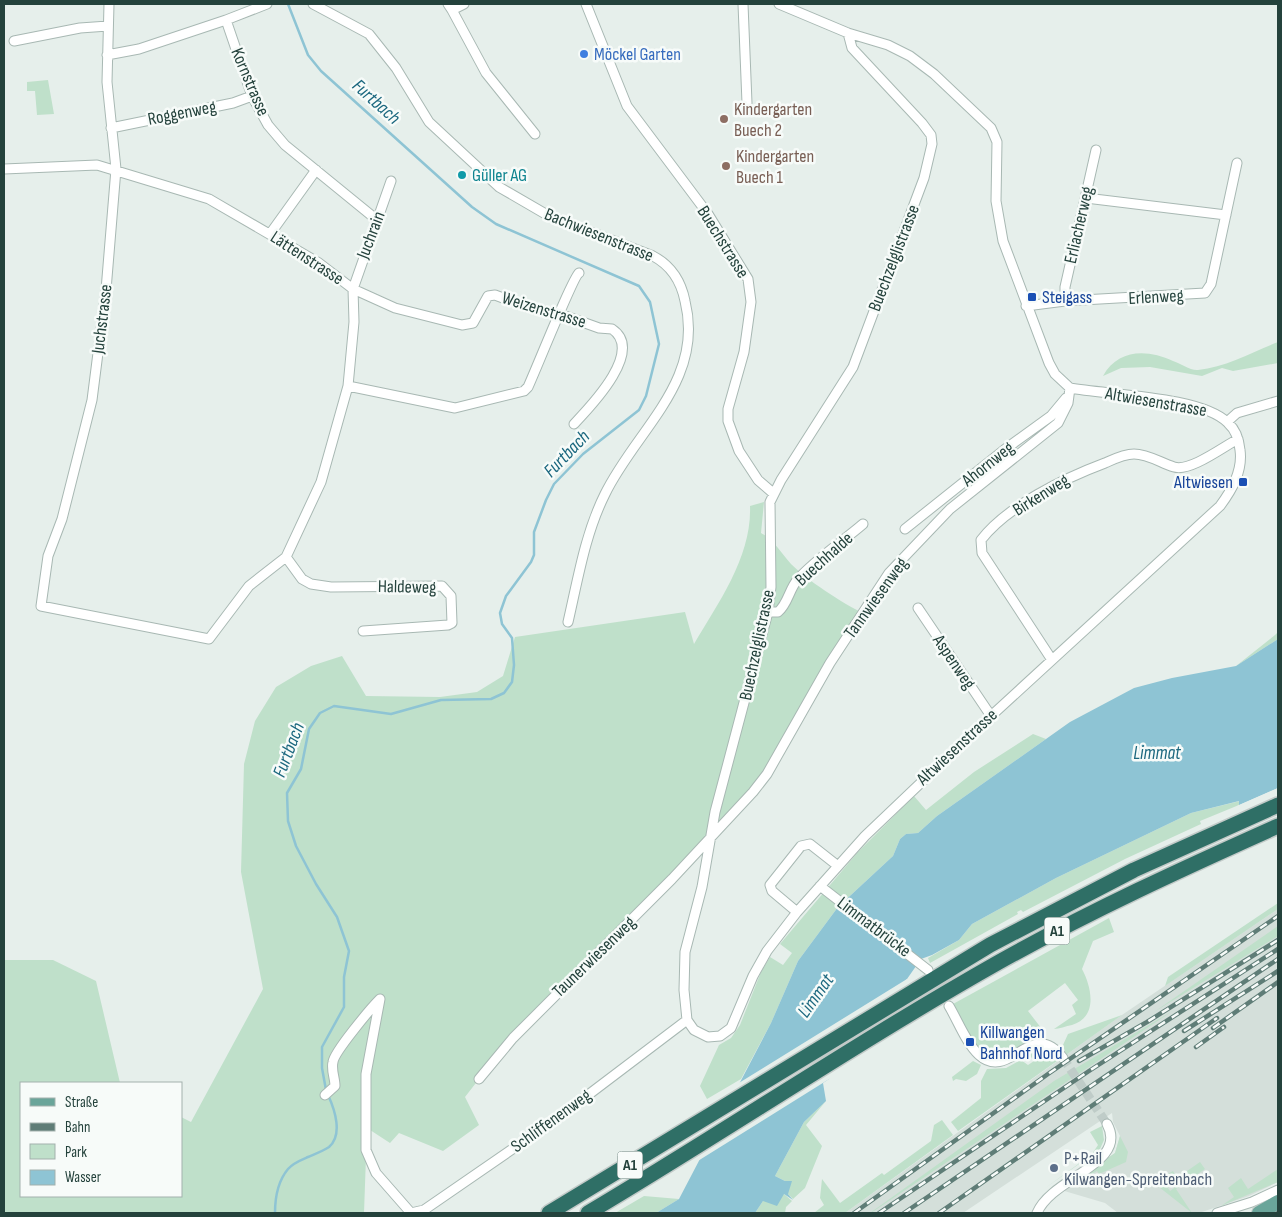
<svg xmlns="http://www.w3.org/2000/svg" width="1282" height="1217" font-family="'Sofia Sans Condensed',sans-serif">
<style>
.built{fill:#d4dfda}
.green{fill:#bfe0ca}
.water{fill:#8ec4d4}
.pier{fill:#e6efeb}
.lines{fill:none;stroke-linecap:round;stroke-linejoin:round}
.stream{stroke:#8ec4d4;stroke-width:2.5}
.street-tunnel{stroke:#bfccc8;stroke-width:9;stroke-dasharray:9 4.5;stroke-linecap:butt}
.street-casing{stroke:#a8b8b3;stroke-width:11}
.primary-casing{stroke:#c2cac8;stroke-width:16}
.highway-casing{stroke:#c2cac8;stroke-width:18}
.street{stroke:#fff;stroke-width:9}
.primary{stroke:#6aa59a;stroke-width:14}
.highway{stroke:#2f6f66;stroke-width:15}
.tram{stroke:#5f7d77;stroke-width:1}
.rail-casing{stroke:#5f7d77;stroke-width:4.5}
.rail{stroke:#f7fbf9;stroke-width:2.5;stroke-dasharray:8;stroke-linecap:butt}
.shop-dot{fill:#3f7fe0;stroke:#f7fbf9;stroke-width:2}
.education-dot{fill:#8d6e63;stroke:#f7fbf9;stroke-width:2}
.culture-dot{fill:#0f9aa8;stroke:#f7fbf9;stroke-width:2}
.transit-dot{fill:#1a4fb4;stroke:#f7fbf9;stroke-width:2}
.service-dot{fill:#5c6f8a;stroke:#f7fbf9;stroke-width:2}
.labels{text-anchor:middle;dominant-baseline:central;stroke-width:5;stroke-linejoin:round;paint-order:stroke}
.shield{fill:#f7fbf9;stroke:#637a75;stroke-width:1}
.shield-label{font-size:16px;font-weight:bold;fill:#24423c}
.shop-label{font-size:18px;fill:#366cbe;stroke:#f7fbf9;text-anchor:start}
.street-label{font-size:18px;fill:#24423c;stroke:#f7fbf9}
.education-label{font-size:18px;fill:#785e54;stroke:#f7fbf9;text-anchor:start}
.culture-label{font-size:18px;fill:#0d838f;stroke:#f7fbf9;text-anchor:start}
.transit-label{font-size:18px;fill:#164399;stroke:#f7fbf9;text-anchor:start}
.service-label{font-size:18px;fill:#4e5e75;stroke:#f7fbf9;text-anchor:start}
.water-label{font-size:19px;font-style:italic;fill:#1c687f;stroke:#f7fbf9}
</style>
<rect width="100%" height="100%" fill="#e6efeb"/>
<path class="built" d="M1278 909V1182L1249 1196 1199 1213H1118L1105 1203 1061 1190 1115 1153 1120 1136 1113 1122 1112 1113 963 1213H845L1119 1017Z"/>
<path class="green" d="M48 80 54 114 37 115 35 91H27V82Z
M1278 342V363L1233 371 1222 368 1202 376 1150 367 1121 368 1103 376C1118 349 1147 349 1173 361 1180 363 1191 371 1198 370 1226 367 1252 352 1278 342Z
M764 502 761 533C775 541 780 552 791 564 807 580 842 603 863 613L767 774 479 1079 465 1097 479 1125 443 1151 399 1133 390 1143 367 1128 364 1213H4V960H53L96 981 120 1083H21V1196H181V1117L191 1122 263 989 241 872 244 764 255 721 276 687 311 666 342 656 366 696 440 697 477 692 503 676 515 637 685 612 694 644C719 602 752 556 750 506Z
M1278 632V639L1236 666 1275 635Z
M1033 734 1046 739 937 816 918 833 906 834 900 839 893 856 838 907 798 961 771 1023 741 1079 707 1099 700 1086 719 1045 731 1038 740 1025 761 972 770 957 783 965 792 953 780 944 858 852 914 796 926 810 974 772Z
M1240 801 1239 805 1200 821 1201 824 1125 859 1023 912 1021 910 1017 912 1018 914 930 963 928 958 959 940 972 924 1056 878 1191 813Z
M1278 903V909L1165 986 1168 977Z
M1109 918 1114 932 1093 941 1082 969C1092 988 1098 1017 1072 1025 1066 1026 1059 1029 1054 1029L1076 1014 1072 1005 1078 1000 1065 983 1028 1011 1045 1033C1033 1040 1020 1049 1008 1055 978 1067 964 1022 953 1004Z
M1278 926V936L1154 1012Z
M1174 1010 871 1213H870L1054 1081Z
M1122 1015 1066 1055 1063 1045 1068 1034Z
M1035 1052 1048 1053 1057 1061 958 1131 951 1122 981 1098V1081L987 1069 1006 1068 1021 1060 1028 1065 1034 1061 1029 1054Z
M973 1061 981 1065 977 1074 966 1081 956 1079 953 1081 952 1077Z
M826 1101 806 1125 822 1146 805 1188 793 1199 788 1194 785 1181 775 1176 804 1122Z
M942 1120 953 1135 845 1213H814L824 1205 820 1198 822 1179 840 1203 882 1173 884 1175 931 1141 934 1125Z
M1102 1126 1104 1140 1100 1149 1044 1189 1092 1154 1098 1145 1090 1132Z
M1120 1136 1128 1152 1126 1162 1099 1174 1097 1171 1090 1175 1091 1178 1075 1187 1072 1183 1115 1153Z
M1200 1162 1205 1169 1176 1189 1192 1213 1159 1187 1156 1177 1159 1175 1170 1191 1177 1186 1168 1174 1173 1171 1177 1178Z
M1278 1169V1182L1221 1206 1234 1197 1228 1188 1241 1178 1248 1189Z
M784 1194 792 1201 786 1207 785 1213H755L763 1201Z
M644 1196 679 1199 656 1213H615Z"/>
<path class="water" d="M1278 639V788L1239 805V801L1191 813 1056 878 972 924 959 940 932 955 921 959 907 979 867 1021 829 1079 823 1083 826 1101 804 1122 775 1176 785 1181H792L788 1194 793 1200 784 1194 777 1206 763 1201 755 1213H656L679 1199 771 1023 798 961 838 907 893 856 900 839 906 834 918 833 937 816 1070 722 1134 688 1172 678 1236 666Z"/>
<path class="pier" d="M1278 788V791L1240 807 1237 806Z
M907 979 908 981 869 1023 834 1076 693 1164 734 1086Z"/>
<g class="lines">
<path class="stream" d="M288 4 308 55 321 71 472 207 496 224 639 286 650 302 659 344 646 396 639 410 583 454 554 484 546 500 534 532V555L531 562 506 596 500 613 502 624 512 638 514 665 512 682 504 693 491 699 441 700 391 714 334 706 320 713 309 729 301 769 287 793 288 821 296 846 316 884 337 917 349 951 344 977V1007L322 1047V1068L326 1090
M275 1213C275 1198 278 1181 288 1169 293 1163 301 1160 308 1157 315 1154 323 1151 329 1147 343 1135 335 1110 328 1095"/>
<path class="street-tunnel" d="M1063 1058 1107 1124"/>
<g class="street-casing">
<path id="street" d="M313 4 369 34 396 68 429 122 499 187 549 216 653 256C672 266 681 281 685 301 705 381 636 430 605 494 585 534 578 579 568 622
M448 4 452 10 464 4
M586 4 627 106 708 214 748 279 751 302 744 352 728 409V421L739 451 758 480 773 493
M743 4 747 103
M779 4 848 33 888 45 910 56 934 74 991 128 997 142 996 201 1003 241 1049 363 1055 374 1070 388C1108 395 1202 396 1228 423 1236 430 1239 440 1240 450 1243 471 1232 490 1220 506L991 716 865 836 797 912 767 951 753 976 731 1028 720 1036 708 1037 694 1030 687 1020 684 990 685 952 702 887 715 812 768 612 771 587 770 502 781 480 853 367 924 178 932 144 931 135 922 123 852 48 848 33
M452 10 486 73 535 134
M226 20 267 4
M14 41 80 28 108 26
M107 55 139 49 226 20 252 96 268 125 285 145 377 220
M111 128 233 103 252 96
M4 169 97 165 209 199 319 263 353 289 354 322 348 386 321 482 286 557 249 586 209 639 41 606 48 556 62 519 92 400 106 290 116 169 107 82 109 4
M391 181 353 289 395 308 462 325 473 323 488 296 495 295 527 307 560 314 599 328 612 329C645 351 590 407 574 424
M1086 198 1226 215
M270 234 316 170
M1065 301V287L1096 150
M1026 306 1065 301 1205 293 1211 284 1237 163
M348 386 455 408 524 391 528 387C535 372 573 277 579 273
M1227 422 1237 413 1278 401
M905 529 1004 450 1051 416 1066 398
M286 557 302 579 311 584 331 587 442 586 451 596 452 623 448 625 363 631
M918 608 991 716
M768 612H778C788 604 789 589 798 579 816 559 842 542 863 524
M1052 660 982 553 981 540C1007 506 1065 478 1105 463 1114 459 1124 454 1134 454 1148 454 1161 463 1174 467 1190 472 1223 447 1238 439
M820 886 928 970
M797 912 772 891 770 885 801 846 810 844 838 866
M380 999 366 1074V1150L376 1173 411 1213
M949 1006C958 1021 966 1043 979 1055 1010 1083 1031 1016 1063 1058
M479 1079 513 1038 672 879 753 792 767 774 830 663 889 573 950 509 1058 423 1068 403 1070 388
M325 1095 335 1086C335 1078 331 1070 333 1062 334 1052 371 1008 380 999
M411 1213 424 1210 559 1117 687 1020
M1037 1213C1052 1177 1129 1164 1107 1124
M1217 1213 1252 1202 1278 1190"/>
</g>
<g class="primary-casing">
<path id="primary" d="M1259 1213 1278 1202"/>
</g>
<g class="highway-casing">
<path id="highway" d="M549 1213 990 945 1134 870 1278 805
M588 1213C726 1131 859 1041 999 962 1090 911 1184 868 1278 826"/>
</g>
<use href="#street" class="street"/>
<use href="#primary" class="primary"/>
<use href="#highway" class="highway"/>
<path class="tram" d="M1274 1213 1278 1211"/>
<g class="rail-casing">
<path id="rail" d="M1213 1028 1278 982
M1184 1031 1278 971
M1196 1047 1224 1027
M1079 1061 1147 1022 1278 940
M854 1213 1048 1074 1278 916
M879 1213 1089 1071 1278 949
M904 1213 1278 959
M939 1213 1217 1018"/>
</g>
<use href="#rail" class="rail"/>
</g>
<circle class="shop-dot" cx="584" cy="54" r="5"/>
<g class="education-dot">
<circle cx="724" cy="119" r="5"/>
<circle cx="726" cy="166" r="5"/>
</g>
<circle class="culture-dot" cx="462" cy="175" r="5"/>
<g class="transit-dot">
<rect x="1027" y="292" width="10" height="10" rx="2.5"/>
<rect x="1238" y="477" width="10" height="10" rx="2.5"/>
<rect x="965" y="1037" width="10" height="10" rx="2.5"/>
</g>
<circle class="service-dot" cx="1054" cy="1168" r="5"/>
<g class="labels">
<g class="shield">
<rect x="1044.5" y="917.5" width="25" height="27" rx="4"/>
<rect x="617.5" y="1151.5" width="25" height="27" rx="4"/>
</g>
<g class="shield-label">
<text x="1057" y="931">A1</text>
<text x="630" y="1165">A1</text>
</g>
<g class="shop-label">
<text x="594" y="54">Möckel Garten</text>
</g>
<g class="street-label">
<text transform="translate(250 82) rotate(67)">Kornstrasse</text>
<text transform="translate(182 113) rotate(-11)">Roggenweg</text>
<text transform="translate(1079 225) rotate(-77)">Erliacherweg</text>
<text transform="translate(371 235) rotate(-69)">Juchrain</text>
<text transform="translate(599 235) rotate(22)">Bachwiesenstrasse</text>
<text transform="translate(723 242) rotate(58)">Buechstrasse</text>
<text transform="translate(307 258) rotate(33)">Lättenstrasse</text>
<text transform="translate(894 258) rotate(-69)">Buechzelglistrasse</text>
<text transform="translate(1156 297) rotate(-3)">Erlenweg</text>
<text transform="translate(544 310) rotate(17)">Weizenstrasse</text>
<text transform="translate(102 319) rotate(-83)">Juchstrasse</text>
<text transform="translate(1156 402) rotate(10)">Altwiesenstrasse</text>
<text transform="translate(988 464) rotate(-38)">Ahornweg</text>
<text transform="translate(1041 495) rotate(-32)">Birkenweg</text>
<text transform="translate(824 559) rotate(-42)">Buechhalde</text>
<text transform="translate(407 587) rotate(1)">Haldeweg</text>
<text transform="translate(876 598) rotate(-54)">Tannwiesenweg</text>
<text transform="translate(757 645) rotate(-78)">Buechzelglistrasse</text>
<text transform="translate(954 662) rotate(56)">Aspenweg</text>
<text transform="translate(957 747) rotate(-43)">Altwiesenstrasse</text>
<text transform="translate(874 927) rotate(37)">Limmatbrücke</text>
<text transform="translate(594 957) rotate(-44)">Taunerwiesenweg</text>
<text transform="translate(551 1121) rotate(-36)">Schliffenenweg</text>
</g>
<g class="education-label">
<text x="734" y="109">Kindergarten<tspan x="734" dy="21">Buech 2</tspan></text>
<text x="736" y="156">Kindergarten<tspan x="736" dy="21">Buech 1</tspan></text>
</g>
<g class="culture-label">
<text x="472" y="175">Güller AG</text>
</g>
<g class="transit-label">
<text x="1042" y="297">Steigass</text>
<text x="1233" y="482" text-anchor="end">Altwiesen</text>
<text x="980" y="1032">Killwangen<tspan x="980" dy="21">Bahnhof Nord</tspan></text>
</g>
<g class="service-label">
<text x="1064" y="1158">P+Rail<tspan x="1064" dy="21">Kilwangen-Spreitenbach</tspan></text>
</g>
<g class="water-label">
<text transform="translate(376 102) rotate(42)">Furtbach</text>
<text transform="translate(567 454) rotate(-46)">Furtbach</text>
<text transform="translate(289 750) rotate(-69)">Furtbach</text>
<text x="1157" y="753">Limmat</text>
<text transform="translate(816 996) rotate(-55)">Limmat</text>
</g>
</g>
<rect width="1282" height="1217" fill="none" stroke="#24423c" stroke-width="10"/>
<rect x="20" y="1082" width="162" height="115" fill="#f7fbf9" stroke="#a3b1ad"/>
<rect x="30" y="1098" width="25" height="8" fill="#6aa59a" stroke="#a3b1ad"/>
<text x="65" y="1107" font-size="15" fill="#24423c">Straße</text>
<rect x="30" y="1123" width="25" height="8" fill="#5f7d77" stroke="#a3b1ad"/>
<text x="65" y="1132" font-size="15" fill="#24423c">Bahn</text>
<rect x="30" y="1144" width="25" height="15" fill="#bfe0ca" stroke="#a3b1ad"/>
<text x="65" y="1157" font-size="15" fill="#24423c">Park</text>
<rect x="30" y="1170" width="25" height="15" fill="#8ec4d4" stroke="#a3b1ad"/>
<text x="65" y="1182" font-size="15" fill="#24423c">Wasser</text>
</svg>
